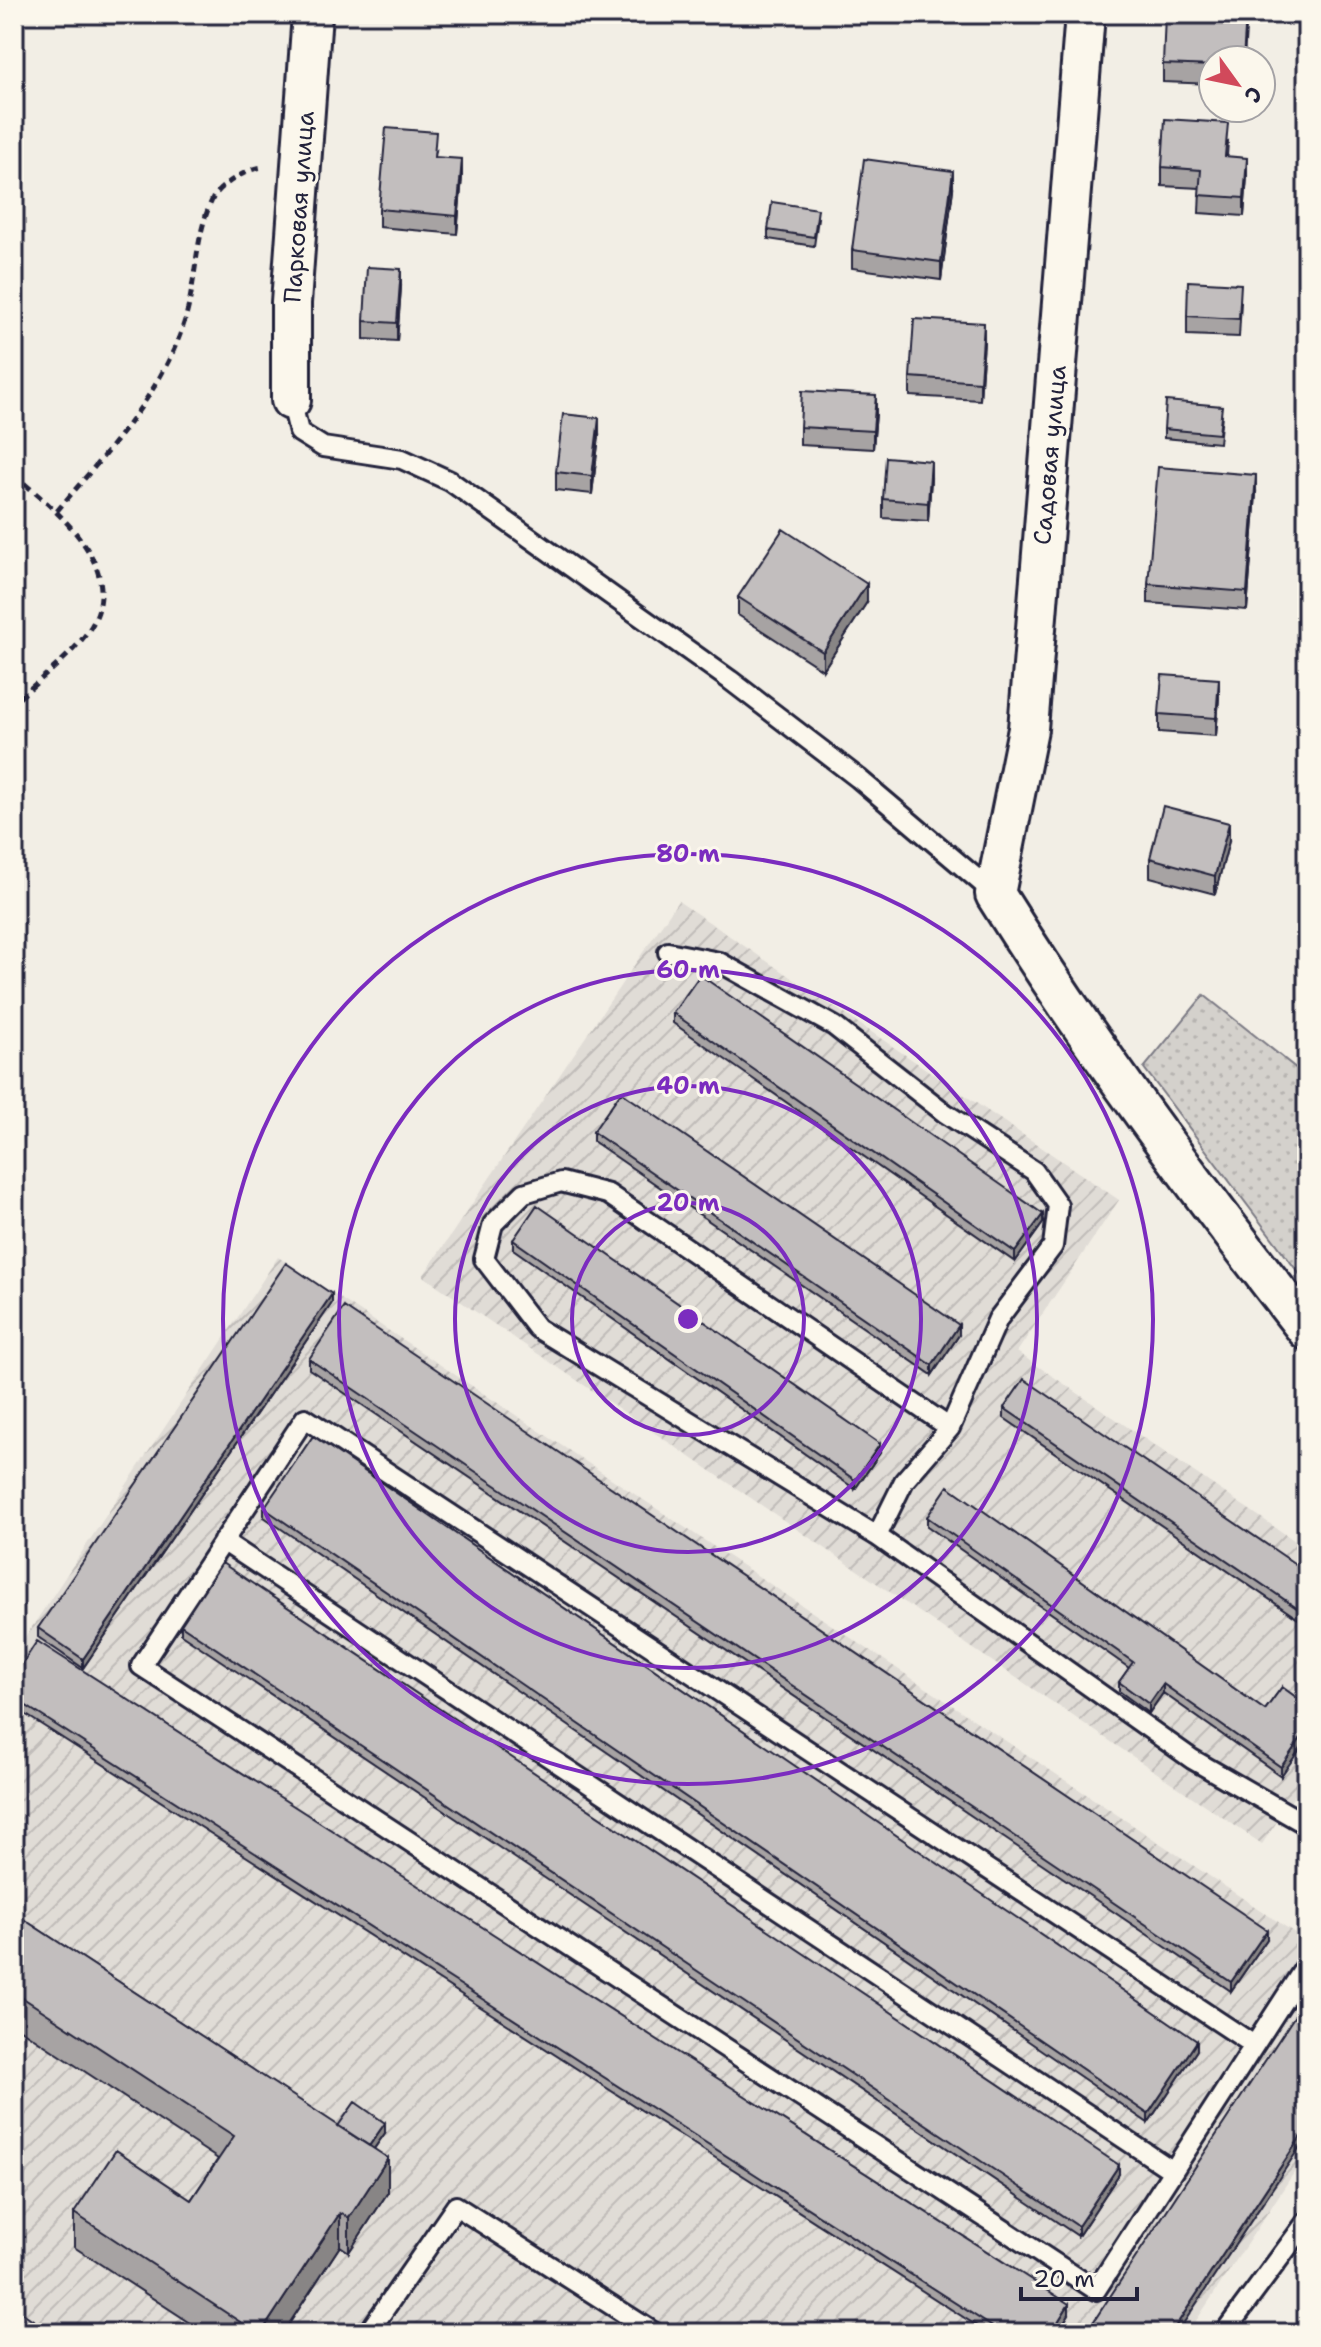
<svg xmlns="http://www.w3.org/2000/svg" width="1321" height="2347" font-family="'Shantell Sans',sans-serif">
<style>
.industrial{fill:url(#industrial-furrows)}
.garden{fill:url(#garden-dots);stroke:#7b7a84;stroke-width:2}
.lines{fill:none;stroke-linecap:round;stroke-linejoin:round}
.lane-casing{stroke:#22223b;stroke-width:24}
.street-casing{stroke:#22223b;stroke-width:44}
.path{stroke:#22223b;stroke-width:5;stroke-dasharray:8 6;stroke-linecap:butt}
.lane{stroke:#fbf7ec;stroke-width:18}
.street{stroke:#fbf7ec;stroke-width:38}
.wall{fill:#a7a3a3;stroke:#22223b;stroke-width:2}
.shaded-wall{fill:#888585;stroke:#22223b;stroke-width:2}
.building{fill:#c2bebe;stroke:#22223b;stroke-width:2}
.ring{fill:none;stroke:#7b2cbf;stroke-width:4}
.labels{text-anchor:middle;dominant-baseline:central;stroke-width:6;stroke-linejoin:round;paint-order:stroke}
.street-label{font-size:24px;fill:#22223b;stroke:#fbf7ec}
.centre{fill:#7b2cbf;stroke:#fbf7ec;stroke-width:4}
.ring-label{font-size:24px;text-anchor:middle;font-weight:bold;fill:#7b2cbf;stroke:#fbf7ec;stroke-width:6;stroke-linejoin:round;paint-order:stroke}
</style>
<defs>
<pattern id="industrial-furrows" width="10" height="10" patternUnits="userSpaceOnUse" patternTransform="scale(2)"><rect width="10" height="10" fill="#e0dcd6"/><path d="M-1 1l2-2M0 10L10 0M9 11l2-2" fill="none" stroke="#c0bcb9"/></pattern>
<pattern id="garden-dots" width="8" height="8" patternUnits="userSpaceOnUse" patternTransform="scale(2)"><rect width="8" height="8" fill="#d4d1cc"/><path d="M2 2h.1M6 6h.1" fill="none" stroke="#b6b3b0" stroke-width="1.8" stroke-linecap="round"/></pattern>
</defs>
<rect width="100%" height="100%" fill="#f2eee5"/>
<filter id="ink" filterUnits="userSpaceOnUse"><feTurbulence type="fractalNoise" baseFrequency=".0125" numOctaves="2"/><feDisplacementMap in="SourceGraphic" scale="16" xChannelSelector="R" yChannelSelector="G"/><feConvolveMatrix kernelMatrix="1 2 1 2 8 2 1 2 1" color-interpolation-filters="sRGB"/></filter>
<g filter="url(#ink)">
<path class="industrial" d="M678 901 1119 1200 1017 1352 1307 1549V1777L1262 1844 423 1276Z
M278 1257 1307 1941V2153L1188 2333H14V1715L18 1709 14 1707V1654Z"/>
<path class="garden" d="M1204 995 1307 1077V1284L1144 1068Z"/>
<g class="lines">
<g class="lane-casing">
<path id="lane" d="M291 400 299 432 323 447 402 459 450 481 730 680 858 778 995 894
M668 952 719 962 834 1026 945 1113 1034 1171 1058 1205 1053 1246 998 1319 950 1428 904 1481 877 1536
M950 1428 608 1194 561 1182 524 1193 493 1224 484 1259 537 1328 877 1536 1192 1759 1307 1825
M223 1541 1173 2171
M1254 2045 305 1418 141 1666 1096 2290 1307 1964
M368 2333 456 2206 655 2333
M1224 2333 1307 2221"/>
</g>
<g class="street-casing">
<path id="street" d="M1085 14 1028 729 995 894C1090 1046 1197 1189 1307 1330
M291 400V303L312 14"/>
</g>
<path class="path" d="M14 475C57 511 130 568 89 630 71 657 38 680 14 703
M57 511C104 455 161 395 184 323 197 283 194 236 213 198 220 185 250 167 264 167"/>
<use href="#lane" class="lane"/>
<use href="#street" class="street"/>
</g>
<path class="wall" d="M1246 28 1244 60H1213V84L1163 82V64Z
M1228 141 1227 156 1247 176 1244 216 1199 213 1200 188 1162 186V167Z
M436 151 435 157 462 177 457 234 379 227V209Z
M953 189 941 280 852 268V250Z
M818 218 814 246 768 239V230Z
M401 287 397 341 364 339V321Z
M1241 302 1239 337 1187 335V316Z
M984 341 980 400 910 396V377Z
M876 413 873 449 800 445V427Z
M1222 415 1219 443 1164 438V429Z
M599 436 592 494 556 490V472Z
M931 479 928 521 883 518V499Z
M1256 493 1247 610 1148 603V584Z
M738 597 867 602 823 670 738 615Z
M1219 697 1216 736 1159 732V714Z
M1229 841 1215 894 1150 877V858Z
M673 1013 1043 1223 1015 1262 673 1023Z
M593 1132 959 1335 932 1375 593 1141Z
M513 1240 880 1453 855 1489 513 1249Z
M332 1303 83 1668 38 1637V1628Z
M309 1359 1267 1939 1231 1991 309 1369Z
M1004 1408 1307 1572V1625L1004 1418Z
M264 1508 1197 2050 1148 2123 264 1517Z
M927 1517 1265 1710 1282 1687 1281 1776 1163 1693 1149 1713 1119 1691V1682L1129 1668 927 1526Z
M181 1625 1119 2174 1078 2236 181 1634Z
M14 1677 1069 2314 1057 2333H988L14 1707Z
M14 1913 338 2126 385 2133 374 2149 388 2192 349 2252 340 2246 283 2333H206L74 2247V2213L191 2200 218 2159 14 2025Z
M1092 2324 1177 2333H1092Z"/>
<path class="shaded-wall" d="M1247 158V176L1244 216V198Z
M462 159V177L457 234V216Z
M953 171V189L941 280V262Z
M401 269V287L397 341V323Z
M984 323V341L980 400V382Z
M876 395V413L873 449V431Z
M599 418V436L592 494V476Z
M931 461V479L928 521V503Z
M1256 475V493L1247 610V592Z
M867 584V602L823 670V652Z
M1219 679V697L1216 736V718Z
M1229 823V841L1215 894V876Z
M1043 1214V1223L1015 1262V1252Z
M332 1294V1303L83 1668V1659Z
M959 1325V1335L932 1375V1365Z
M880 1444V1453L855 1489V1480Z
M1163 1684V1693L1149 1713V1704Z
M1307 1729V1739L1281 1776V1767Z
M1267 1930V1939L1231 1991V1982Z
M1197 2041V2050L1148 2123V2114Z
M385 2123V2133L361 2167V2158Z
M1307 2127V2136L1177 2333H1171Z
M388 2158V2192L349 2252V2218Z
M1119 2165V2174L1078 2236V2226Z
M340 2213V2246L283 2333H261Z
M1069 2304V2314L1057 2333H1051Z"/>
<path class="building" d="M1165 14H1246L1243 60H1213V66L1163 64Z
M1165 119 1228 123 1225 156 1247 158 1244 198 1199 195 1201 170 1162 167Z
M386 128 436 132 434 157 462 159 457 216 379 209Z
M864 159 953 171 941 262 852 250Z
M772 202 818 209 814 237 768 230Z
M367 267 401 269 397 323 364 321Z
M1188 281 1241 284 1239 319 1187 316Z
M914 319 984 323 980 382 910 377Z
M802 391 876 395 873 431 800 427Z
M1166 401 1222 406 1219 434 1164 429Z
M563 414 599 418 592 476 556 472Z
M886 457 931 461 928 503 883 499Z
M1158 467 1256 475 1247 592 1148 584Z
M783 529 867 584 823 652 738 597Z
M1162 675 1219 679 1216 718 1159 714Z
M1163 806 1229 823 1215 876 1150 858Z
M700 975 1043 1214 1015 1252 673 1013Z
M621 1092 959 1325 932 1365 593 1132Z
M537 1205 880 1444 855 1480 513 1240Z
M286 1263 332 1294 83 1659 38 1628Z
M344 1307 1267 1930 1231 1982 309 1359Z
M1024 1379 1307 1572V1615L1004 1408Z
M313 1436 1197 2041 1148 2114 264 1508Z
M948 1486 1265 1710 1282 1687 1307 1705V1729L1281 1767 1163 1684 1149 1704 1119 1682 1133 1662 927 1517Z
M222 1563 1119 2165 1078 2226 181 1625Z
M37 1641 1069 2304 1051 2333H1002L14 1698V1677Z
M14 1913 388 2158 349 2218 340 2213 261 2333H257L74 2213 116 2150 191 2200 234 2136 14 1992Z
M1307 1997V2127L1171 2333H1106L1092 2324Z
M355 2102 385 2123 369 2146 338 2126Z
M14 2307 52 2333H14Z"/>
</g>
<g class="ring">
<circle cx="688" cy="1319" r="116"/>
<circle cx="688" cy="1319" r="233"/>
<circle cx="688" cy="1319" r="349"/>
<circle cx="688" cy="1319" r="465"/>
</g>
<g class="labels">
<g class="street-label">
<text transform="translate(299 207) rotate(-86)">Парковая улица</text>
<text transform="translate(1050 455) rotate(-85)">Садовая улица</text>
</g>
</g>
<circle cx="688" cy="1319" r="12" class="centre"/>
<g class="ring-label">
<text x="688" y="862">80 m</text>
<text x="688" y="978">60 m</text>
<text x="688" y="1094">40 m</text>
<text x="688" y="1211">20 m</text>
</g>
<rect width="1321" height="2347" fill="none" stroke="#fbf7ec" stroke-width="48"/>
<rect x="24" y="24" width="1273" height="2299" fill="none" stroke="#22223b" stroke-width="3" filter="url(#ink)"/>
<g transform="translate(1237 84) rotate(123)"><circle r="38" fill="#fbf7ec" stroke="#a4a2a5" stroke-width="2"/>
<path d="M0-6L14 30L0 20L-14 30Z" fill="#d1495b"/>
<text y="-12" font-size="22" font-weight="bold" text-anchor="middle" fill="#22223b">С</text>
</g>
<path d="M1021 2287v12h116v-12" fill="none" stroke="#22223b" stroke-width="4"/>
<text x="1033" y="2287" font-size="24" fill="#22223b" stroke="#fbf7ec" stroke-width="6" paint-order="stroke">20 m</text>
</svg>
